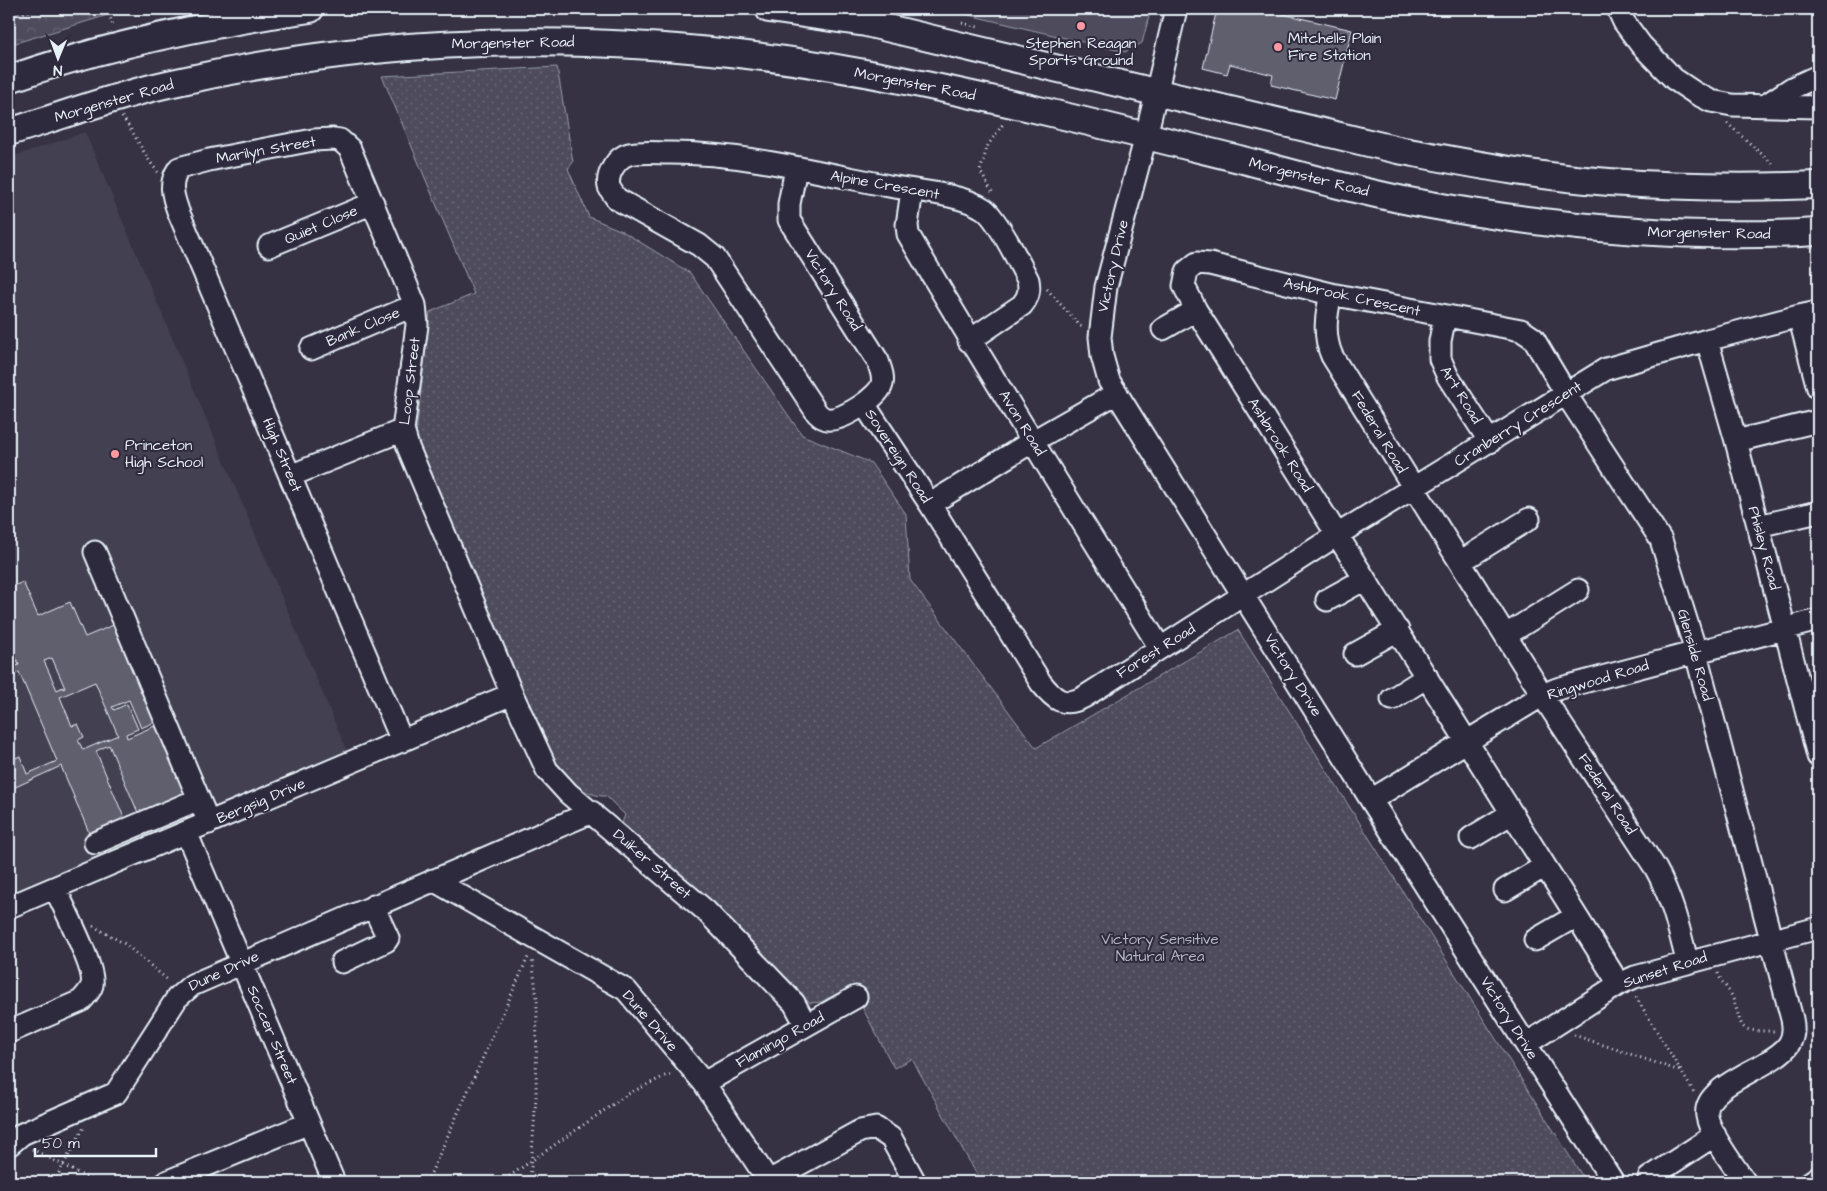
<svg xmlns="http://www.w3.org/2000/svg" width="1827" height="1191" font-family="'Architects Daughter',sans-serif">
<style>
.built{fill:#433f51}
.grass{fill:url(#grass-dots);stroke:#9a9eaa}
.park{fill:url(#park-crowns);stroke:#9a9eaa}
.garden{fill:#4d4b5c;stroke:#9a9eaa}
.building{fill:#605e6e;stroke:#e8f1f8;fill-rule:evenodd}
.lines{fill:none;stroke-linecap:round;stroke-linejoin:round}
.minor-casing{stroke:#e8f1f8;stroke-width:25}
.major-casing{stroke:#e8f1f8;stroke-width:30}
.path{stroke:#e8f1f8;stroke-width:3;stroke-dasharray:1 4;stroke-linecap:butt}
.minor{stroke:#2f2a3d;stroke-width:21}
.major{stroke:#2f2a3d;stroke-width:26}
.poi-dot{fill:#ff9aa2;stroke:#2f2a3d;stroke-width:2}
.labels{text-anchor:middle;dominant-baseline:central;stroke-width:4;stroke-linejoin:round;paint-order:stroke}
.poi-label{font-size:15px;fill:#e8f1f8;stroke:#2f2a3d;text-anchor:start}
.street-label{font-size:15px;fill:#e8f1f8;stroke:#2f2a3d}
.park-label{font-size:15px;fill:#b2b7c1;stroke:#2f2a3d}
</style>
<defs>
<pattern id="grass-dots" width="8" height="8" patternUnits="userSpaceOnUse" patternTransform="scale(1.25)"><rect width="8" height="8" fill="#4d4b5c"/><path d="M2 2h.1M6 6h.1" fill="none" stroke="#676574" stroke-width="1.8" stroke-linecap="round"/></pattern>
<pattern id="park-crowns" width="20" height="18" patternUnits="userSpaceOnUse" patternTransform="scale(1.25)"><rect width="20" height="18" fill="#4d4b5c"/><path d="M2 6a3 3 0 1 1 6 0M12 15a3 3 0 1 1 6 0" fill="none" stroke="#676574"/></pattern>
</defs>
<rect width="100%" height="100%" fill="#363244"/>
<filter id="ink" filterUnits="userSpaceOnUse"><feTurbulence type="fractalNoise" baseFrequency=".02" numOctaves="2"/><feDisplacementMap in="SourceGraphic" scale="10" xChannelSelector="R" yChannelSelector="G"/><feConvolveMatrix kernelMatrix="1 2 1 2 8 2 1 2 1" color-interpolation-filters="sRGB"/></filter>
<g filter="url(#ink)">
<path class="built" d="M85 132 347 751 9 894V158Z"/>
<path class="grass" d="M557 67 573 162 568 169 589 217 622 231 690 273 802 435 871 463 906 514 910 580 1036 748 1238 630 1586 1182H981L912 1059 894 1068 851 986 821 1002 810 1003 798 994 719 909 622 823 625 815 606 796C584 797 569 778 554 764L420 448 416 434 430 312 474 294 382 76Z"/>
<path class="park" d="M9 9H128L9 45Z"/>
<path class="garden" d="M943 9H1151L1142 43 1125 52Z"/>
<path class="building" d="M1217 9H1284L1283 14 1352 30 1335 100 1271 85 1273 75 1230 64 1227 74 1203 68Z
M23 582 38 616 70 602 85 637 116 624 157 721 141 728 129 700 112 707 114 710 127 704 138 729 126 734 127 738 159 724 189 794 139 815 109 745 96 751 125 820 90 835 61 766 9 790V761L20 756 27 774 57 761 19 672 9 676V669L19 665 9 641V588ZM52 658 65 688 63 689V687L57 690 44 661ZM95 682 118 735 83 750 78 740 84 737 78 724 72 726 60 697Z"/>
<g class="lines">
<g class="minor-casing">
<path id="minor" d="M1176 9 1146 136 1106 287 1100 337 1102 356 1109 381 1371 800 1613 1182
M1618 9 1624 22 1641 45 1674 79 1695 93 1711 101 1732 105 1818 107
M1766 105 1792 88 1818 76
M796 168 789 204V220L878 361C880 368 884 376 882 384 879 397 844 419 831 419 825 420 821 417 817 413L715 258 699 245 617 199C614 195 611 191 609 187 606 174 617 157 629 154 643 151 658 153 671 153 744 153 817 172 889 186 916 191 962 194 984 209 997 218 1020 264 1028 280 1030 290 1029 297 1022 305L969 341
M912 191 907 225 908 234C989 374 1076 511 1160 648
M269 246 373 203
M1331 294C1326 315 1323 336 1332 356L1548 704 1656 869C1672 898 1679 929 1687 961
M1196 310 1619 984
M1445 316 1440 341V359L1448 377 1490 442
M1799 316 1818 388
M1163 329 1196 310 1184 286 1187 271 1197 263 1210 264 1331 294 1521 330 1533 338 1571 402 1661 540 1693 642 1792 1019C1794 1028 1794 1036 1789 1044 1774 1068 1701 1084 1707 1116 1710 1135 1734 1166 1745 1182
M1707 340 1736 441 1818 756
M311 349 415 305
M864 404 930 504 1041 683C1054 699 1063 708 1084 697L1337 535 1606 369 1707 340 1799 316 1818 312
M1736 441 1818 421
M290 476 403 430
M930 504 1033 441 1117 393
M1758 526 1818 512
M95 552 209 823
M1460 562 1529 519
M1327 600 1365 579
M1506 635 1578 590
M1355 654 1398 630
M1392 699 1427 677
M402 741 178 211C172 194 169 183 179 168L209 160 313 140 333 139 340 140 350 149 415 305 417 325 403 430 408 447 512 694 547 770 568 793 706 911 794 1003 806 1025
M1371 800 1543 695 1557 689 1818 620
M186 832 334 1182
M1471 838 1512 813
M95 843 199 799
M433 880 626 990 704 1083 769 1182
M1505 890 1545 866
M9 907 512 694
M1535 940 1576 916
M342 962 386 941 388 938 373 906
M9 1032 81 1001C85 996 90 992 92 985 96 969 63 906 55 888
M1526 1044 1619 984 1635 977 1818 928
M704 1083 856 997
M9 1145 22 1134 116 1093 177 998 192 985 592 812
M1649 1178 1715 1135
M166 1182 309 1123
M767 1182 860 1131 876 1128 891 1138 915 1182
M1811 1182 1818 1177"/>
</g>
<g class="major-casing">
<path id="major" d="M769 9 866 23 1398 150C1468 163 1538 177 1609 182 1679 187 1748 188 1818 185
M9 79C106 45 208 24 310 9
M9 132C62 116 114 96 168 84 411 28 657 30 901 80 1016 103 1130 132 1243 160 1300 175 1356 191 1414 202 1547 227 1683 240 1818 232"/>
</g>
<path class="path" d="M107 9 113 25
M9 17 36 9
M962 23 978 27
M122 117C136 134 143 155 158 172
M1727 123 1774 165
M992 192 980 171 988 145 1003 124
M1047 289 1080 326 1084 327
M93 926 125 944 169 981
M1718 973C1721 982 1728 988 1732 996 1745 1030 1734 1031 1775 1031
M1636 997 1695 1094
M1811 1033 1818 1039
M1574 1035 1680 1071
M32 1149 95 1182
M54 1182 84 1127
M427 1182 529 955
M501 1182 628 1094 667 1075H673
M530 1182 536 1097 537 1000 532 958"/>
<use href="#minor" class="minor"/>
<use href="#major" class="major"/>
</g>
</g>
<g class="poi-dot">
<circle cx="1081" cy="26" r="5"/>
<circle cx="1278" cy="47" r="5"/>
<circle cx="115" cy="454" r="5"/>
</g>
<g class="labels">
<g class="poi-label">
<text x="1288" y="38">Mitchells Plain<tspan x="1288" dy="17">Fire Station</tspan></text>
<text x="1081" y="43" text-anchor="middle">Stephen Reagan<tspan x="1081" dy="17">Sports Ground</tspan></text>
<text x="125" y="445">Princeton<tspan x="125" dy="17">High School</tspan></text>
</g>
<g class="street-label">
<text transform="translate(513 43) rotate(-1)">Morgenster Road</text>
<text transform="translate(915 84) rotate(11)">Morgenster Road</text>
<text transform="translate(114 101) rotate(-16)">Morgenster Road</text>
<text transform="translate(266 150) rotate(-10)">Marilyn Street</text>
<text transform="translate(1309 177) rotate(14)">Morgenster Road</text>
<text transform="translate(885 185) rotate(10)">Alpine Crescent</text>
<text transform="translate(321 225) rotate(-23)">Quiet Close</text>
<text transform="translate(1709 233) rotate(1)">Morgenster Road</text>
<text transform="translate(1113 266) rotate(-77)">Victory Drive</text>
<text transform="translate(833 290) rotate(58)">Victory Road</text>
<text transform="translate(1352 297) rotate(12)">Ashbrook Crescent</text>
<text transform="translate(363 327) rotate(-23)">Bank Close</text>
<text transform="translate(410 381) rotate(-83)">Loop Street</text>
<text transform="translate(1461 395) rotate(58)">Art Road</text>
<text transform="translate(1022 423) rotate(58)">Avon Road</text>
<text transform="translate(1518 424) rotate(-32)">Cranberry Crescent</text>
<text transform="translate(1379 432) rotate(59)">Federal Road</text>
<text transform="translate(1280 445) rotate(58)">Ashbrook Road</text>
<text transform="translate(282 455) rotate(67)">High Street</text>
<text transform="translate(898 456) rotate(57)">Sovereign Road</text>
<text transform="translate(1764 548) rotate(75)">Phisley Road</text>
<text transform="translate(1156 651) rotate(-32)">Forest Road</text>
<text transform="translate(1695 655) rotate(74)">Glenside Road</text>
<text transform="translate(1293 675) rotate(58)">Victory Drive</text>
<text transform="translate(1598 680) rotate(-17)">Ringwood Road</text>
<text transform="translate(1607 794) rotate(57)">Federal Road</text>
<text transform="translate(261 801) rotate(-23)">Bergsig Drive</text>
<text transform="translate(652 864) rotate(41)">Duiker Street</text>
<text transform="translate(1665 970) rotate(-18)">Sunset Road</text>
<text transform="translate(224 971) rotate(-25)">Dune Drive</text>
<text transform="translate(1509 1018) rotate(58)">Victory Drive</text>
<text transform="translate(650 1021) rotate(49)">Dune Drive</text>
<text transform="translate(272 1035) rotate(67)">Soccer Street</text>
<text transform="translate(780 1040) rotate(-29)">Flamingo Road</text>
</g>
<g class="park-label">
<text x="1160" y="939">Victory Sensitive<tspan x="1160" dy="17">Natural Area</tspan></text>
</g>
</g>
<rect width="1827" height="1191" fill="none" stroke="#2f2a3d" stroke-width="30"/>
<rect x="15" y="15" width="1797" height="1161" fill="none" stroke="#e8f1f8" stroke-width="2" filter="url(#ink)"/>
<g transform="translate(58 58) rotate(181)" stroke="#2f2a3d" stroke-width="4" paint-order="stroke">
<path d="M0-4L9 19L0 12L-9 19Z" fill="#e8f1f8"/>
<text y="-8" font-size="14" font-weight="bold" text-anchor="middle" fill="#e8f1f8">N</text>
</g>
<path d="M35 1148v8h121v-8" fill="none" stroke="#e8f1f8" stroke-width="2.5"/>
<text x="42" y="1148" font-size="15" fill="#e8f1f8" stroke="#2f2a3d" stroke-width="4" paint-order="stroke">50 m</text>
</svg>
